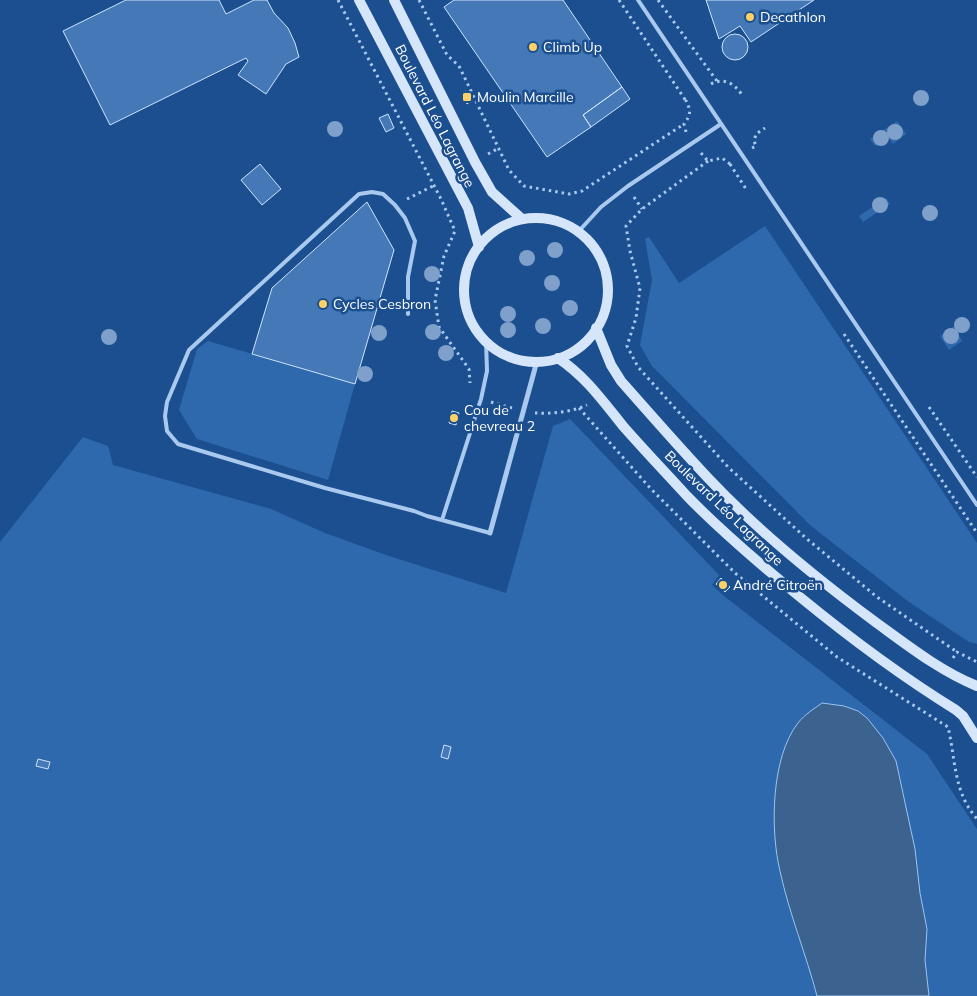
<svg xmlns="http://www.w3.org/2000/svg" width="977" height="996" font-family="Mulish,sans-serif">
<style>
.green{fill:#2e69ad}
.water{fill:#3c6290;stroke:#9cc4f0}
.building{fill:#4478b7;stroke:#cfe3fa}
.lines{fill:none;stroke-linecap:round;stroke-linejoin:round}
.path{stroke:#a9c9ee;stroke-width:3;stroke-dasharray:2.5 4;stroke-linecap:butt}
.lane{stroke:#a9c9ee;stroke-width:4}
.street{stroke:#a9c9ee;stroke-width:5}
.secondary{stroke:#d6e6fa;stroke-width:10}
.tree{fill:#7ea0ca}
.poi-dot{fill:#ffd166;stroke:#1b4f8f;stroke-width:2}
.labels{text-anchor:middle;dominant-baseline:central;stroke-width:5;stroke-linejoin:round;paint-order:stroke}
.poi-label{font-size:14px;fill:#fff;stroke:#1b4f8f;text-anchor:start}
.street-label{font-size:14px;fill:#fff;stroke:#1b4f8f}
</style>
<rect width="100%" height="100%" fill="#1b4f8f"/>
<path class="green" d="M897 121 906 134 893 144 888 137 875 146 870 139Z
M886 198 890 204 863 222 859 216Z
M765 226 977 543V644L969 642 909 602 811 526 652 366 640 345 652 280 645 239 649 237 679 283Z
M966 318 971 325 958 334 962 341 949 350 940 336Z
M208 341 355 384 328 480 197 439 179 410 197 349Z
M570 419 719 575 712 585 724 596 927 754 977 829V996H0V542L83 437 108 446 113 465 271 509 325 533 386 555 506 593 553 426Z"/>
<path class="water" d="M822 703 844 706 858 711 867 718 883 738 896 761 915 849 920 893 927 929 925 960 929 996H817C806 954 789 913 780 871 770 830 771 757 798 723 805 714 814 709 822 703Z"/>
<path class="building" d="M126 0H219L226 14 254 0H267L274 13 288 28 295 43 299 57 286 64 266 94 238 75 248 61 246 58 110 125 63 31Z
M454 0H563L622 87 583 115 591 127 547 157 444 7Z
M706 0H814L751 42 740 26 719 39Z
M722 47a13 13 0 1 1 26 0a13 13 0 1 1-26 0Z
M622 87 630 99 591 127 583 115Z
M466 91 471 101 467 104 462 93Z
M388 114 394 128 386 132 379 118Z
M260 164 281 189 262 205 241 180Z
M367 202 394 250 355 384 252 354 272 288Z
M452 411 459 413 456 425 449 423Z
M721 578 730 587 725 592 716 584Z
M444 745 451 747 448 759 441 757Z
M38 759 50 762 48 769 36 766Z"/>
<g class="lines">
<path class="path" d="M338 0 441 199 455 231 444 256 435 300 439 327 469 369 470 383
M419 0 447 55 459 66 509 170 524 186 569 194 582 191 684 124
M619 0 686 101
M658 0 717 81
M711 84C724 77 735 84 742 95
M686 132 684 124C691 115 691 110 686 101L687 100
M752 148 756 146 754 141 756 134 765 128
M701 153 708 161 722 158 730 164 733 162
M488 154 499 148
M708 161 642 209 626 226 630 251 640 288 636 318 627 346 638 367 728 467 807 539 877 597 957 652
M730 164 746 189
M634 197 642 209
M407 199 435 185
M844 334 977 533
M491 402 512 408
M929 407 977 477
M579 408 651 489 735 573 837 657 948 727C954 752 954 780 966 803 969 809 973 814 977 819
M535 413C552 414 572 412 587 405
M953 658 957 652 977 662"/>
<path class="lane" d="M638 0 977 505
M578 232 601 207 628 186 721 124
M408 314V277L415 241 405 218 395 205 383 194 372 192 359 194 189 350 167 402 165 416 167 431 178 444 325 488 414 511 427 516 490 533
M442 520 481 399 487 371 486 341"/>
<path class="street" d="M490 533 537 361"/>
<path class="secondary" d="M359 0 468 208 479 247
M394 0 475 162 492 192 522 219
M464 290a72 72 0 1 1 144 0a72 72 0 1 1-144 0Z
M596 328 611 365 621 381C650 414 678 446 708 478 758 531 816 578 874 621 907 645 940 671 977 686
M558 358C586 377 602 400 623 426 644 450 666 473 687 496 722 532 761 565 800 597 850 638 901 676 956 710L963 716 977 738"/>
</g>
<g class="tree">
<circle cx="921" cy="98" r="8"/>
<circle cx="335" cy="129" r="8"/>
<circle cx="895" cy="132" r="8"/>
<circle cx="881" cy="138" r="8"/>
<circle cx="880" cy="205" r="8"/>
<circle cx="930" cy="213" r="8"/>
<circle cx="555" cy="250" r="8"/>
<circle cx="527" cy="258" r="8"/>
<circle cx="432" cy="274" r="8"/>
<circle cx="552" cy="283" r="8"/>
<circle cx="570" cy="308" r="8"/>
<circle cx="508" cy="314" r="8"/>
<circle cx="962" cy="325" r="8"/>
<circle cx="543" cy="326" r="8"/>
<circle cx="508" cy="330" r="8"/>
<circle cx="433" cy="332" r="8"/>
<circle cx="379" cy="333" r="8"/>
<circle cx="951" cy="336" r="8"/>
<circle cx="109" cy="337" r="8"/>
<circle cx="446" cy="353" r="8"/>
<circle cx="365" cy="374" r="8"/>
</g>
<g class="poi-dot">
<circle cx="750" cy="17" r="5"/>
<circle cx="533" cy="47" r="5"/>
<rect x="462" y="92" width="10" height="10" rx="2.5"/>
<circle cx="323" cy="304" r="5"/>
<circle cx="454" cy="418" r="5"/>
<circle cx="723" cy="585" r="5"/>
</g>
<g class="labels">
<g class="poi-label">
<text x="760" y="17">Decathlon</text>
<text x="543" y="47">Climb Up</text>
<text x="477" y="97">Moulin Marcille</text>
<text x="333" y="304">Cycles Cesbron</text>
<text x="464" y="410">Cou de<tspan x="464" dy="16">chevreau 2</tspan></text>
<text x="733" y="585">André Citroën</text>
</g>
<g class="street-label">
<text transform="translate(435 116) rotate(63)">Boulevard Léo Lagrange</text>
<text transform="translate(724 508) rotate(44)">Boulevard Léo Lagrange</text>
</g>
</g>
</svg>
